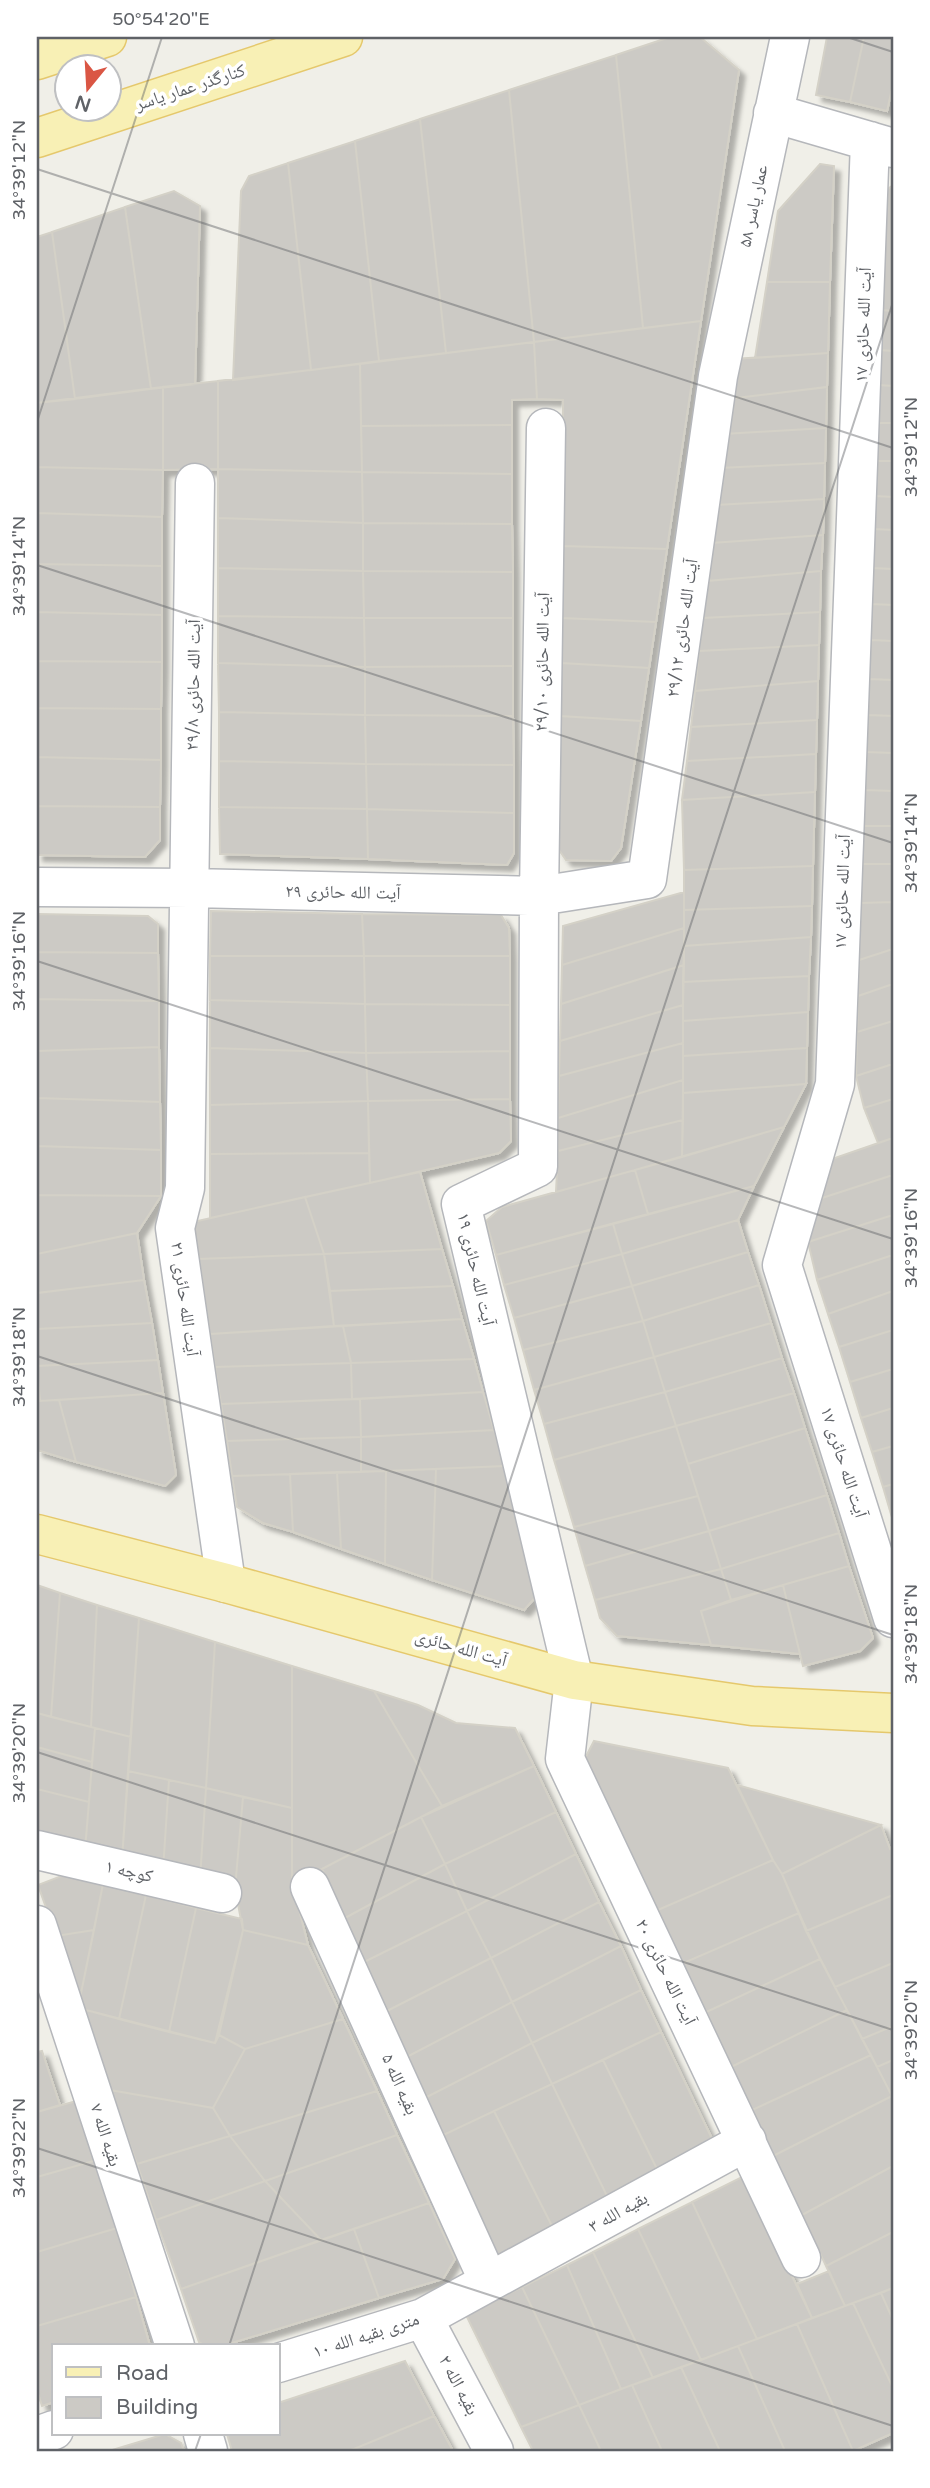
<svg xmlns="http://www.w3.org/2000/svg" width="930" height="2488" font-family="'Varela Round','Noto Naskh Arabic',sans-serif">
<style>
.building{fill:#cccac5;stroke:#d4d1c7;stroke-width:2;filter:url(#shadow)}
.lines{fill:none;stroke-linecap:round;stroke-linejoin:round}
.minor-casing{stroke:#b5b7bb;stroke-width:41}
.major-casing{stroke:#e5c86c;stroke-width:41}
.minor{stroke:#fff;stroke-width:38}
.major{stroke:#f8f0b5;stroke-width:38}
.ticks{fill:none;stroke:#5f6267;stroke-width:2;stroke-opacity:0.45}
.labels{text-anchor:middle;dominant-baseline:central;stroke-width:7;stroke-linejoin:round;paint-order:stroke}
.street-label{font-size:18px;fill:#5f6267;stroke:#fff}
.neatline{fill:none;stroke:#5f6267;stroke-width:2.5}
.ticks-label{font-size:18px;text-anchor:middle;fill:#5f6267}
</style>
<defs>
<filter id="shadow"><feDropShadow dx="6" dy="6" stdDeviation="2" flood-color="#0004"/></filter>
</defs>
<rect width="100%" height="100%" fill="#f0efe8"/>
<path class="building" d="M670 37H700L739 70 701 321 643 328 616 55Z
M827 37H864L850 102 816 95Z
M864 37H893V84L887 111 850 102Z
M616 55 643 328 534 342 509 90Z
M509 90 534 342 446 353 420 119Z
M420 119 446 353 379 361 355 141Z
M355 141 379 361 311 370 288 163Z
M288 163 311 370 233 380 241 191 249 176Z
M820 164 834 166 830 282H767L778 211Z
M893 185V311L881 310 884 192Z
M174 191 200 206 195 384 151 389 125 207Z
M125 207 151 389 75 399 52 232Z
M52 232 75 399 37 403V237Z
M767 282H830L828 353 755 358Z
M881 310 893 311V351L879 350Z
M701 321 667 549 562 546 563 400 537 399 534 342Z
M534 342 537 399 512 400V425L361 426 360 364Z
M879 350 893 351V386L878 385Z
M828 353 827 387 728 399 732 359Z
M360 364 362 472 218 469V381Z
M218 381V469L163 470V387Z
M878 385 893 386V423H877Z
M163 387V470L37 467V403Z
M827 387 826 428 724 434 728 399Z
M877 423H893V461H876Z
M512 425V474L362 472 361 426Z
M826 428 825 463 720 468 724 434Z
M876 461H893V497L875 496Z
M825 463 824 499 716 505 720 468Z
M37 467 163 470 162 517 37 513Z
M218 469 362 472 363 523 218 518Z
M362 472 512 474V524L363 523Z
M875 496 893 497V530L873 529Z
M824 499 823 535 711 543 716 505Z
M37 513 162 517V566L37 564Z
M218 518 363 523V571L218 568Z
M363 523 512 524 513 572 363 571Z
M873 529 893 530V569L872 568Z
M823 535 821 571 707 581 711 543Z
M562 546 667 549 656 622 561 618Z
M37 564 162 566V615L37 612Z
M218 568 363 571 364 618 218 616Z
M872 568 893 569V605L871 604Z
M363 571 513 572V618H364Z
M821 571 820 612 703 618 707 581Z
M871 604 893 605V641L870 640Z
M37 612 162 615V662L37 661Z
M820 612 819 645 699 651 703 618Z
M218 616 364 618 365 667 218 663Z
M364 618H513V666L365 667Z
M561 618 656 622 649 668 561 663Z
M870 640 893 641V680L869 679Z
M819 645 818 681 695 691 699 651Z
M37 661 162 662 161 709 37 708Z
M218 663 365 667V715L219 712Z
M561 663 649 668 641 721 560 716Z
M513 666V716L365 715V667Z
M869 679 893 680V716L868 715Z
M818 681 817 720 691 727 695 691Z
M37 708 161 709V760L37 757Z
M219 712 365 715 366 764 219 761Z
M365 715 513 716 514 765 366 764Z
M868 715 893 716V753L866 752Z
M560 716 641 721 621 848 611 861 566 860 559 850Z
M817 720 816 754 687 761 691 727Z
M866 752 893 753V791L865 790Z
M816 754 815 792 682 800 687 761Z
M37 757 161 760 160 807 37 806Z
M219 761 366 764 367 809 219 807Z
M366 764 514 765V813L367 809Z
M865 790 893 791V826H863Z
M815 792 813 866 684 870 682 800Z
M37 806 160 807V840L145 857 37 855Z
M219 807 367 809 368 859 220 854Z
M367 809 514 813V853L507 865 368 859Z
M863 826H893V864H862Z
M862 864H893V902L861 903Z
M813 866 812 906 684 910V870Z
M684 892V928L562 965 563 926Z
M893 902V949L859 960 861 903Z
M812 906 811 937 684 946V910Z
M211 911 362 914 364 956H210Z
M37 914 148 916 158 924V953L37 952Z
M362 914 501 915 509 928 510 956H364Z
M684 928V965L561 1004 562 965Z
M811 937 809 976 683 982 684 946Z
M893 949V984L858 996 859 960Z
M37 952 158 953 159 1001 37 999Z
M210 956H364L365 1004 210 1000Z
M364 956H510V1005L365 1004Z
M684 965 683 1005 560 1041 561 1004Z
M809 976 808 1012 683 1021V982Z
M893 984V1021L857 1032 858 996Z
M37 999 159 1001V1047L37 1051Z
M210 1000 365 1004 366 1053 210 1048Z
M365 1004 510 1005V1051L366 1053Z
M683 1005V1043L559 1076 560 1041Z
M808 1012 807 1048 683 1056V1021Z
M893 1021V1064L856 1076 857 1032Z
M683 1043V1080L558 1118 559 1076Z
M159 1047 160 1102 37 1098V1051Z
M210 1048 366 1053 368 1101 210 1105Z
M807 1048 806 1084 683 1093V1056Z
M510 1051V1099L368 1101 366 1053Z
M893 1064V1099L864 1108 856 1076Z
M683 1080V1120L558 1151V1118Z
M806 1084 784 1127 682 1157 683 1093Z
M37 1098 160 1102 161 1150 37 1146Z
M510 1099 511 1141 499 1153 370 1183 368 1101Z
M893 1099V1138L878 1143 864 1108Z
M368 1101 369 1153 210 1154V1105Z
M683 1120 682 1157 556 1192 558 1151Z
M784 1127 754 1186 648 1214 635 1170Z
M893 1138V1175L822 1198 832 1159Z
M37 1146 161 1150V1196L37 1195Z
M369 1153 370 1183 210 1218V1154Z
M635 1170 648 1214 496 1255 486 1221 502 1207Z
M420 1172 442 1249 324 1254 305 1197Z
M893 1175V1215L808 1242 822 1198Z
M754 1186 738 1220 622 1254 613 1224Z
M37 1195 161 1196 137 1233 37 1254Z
M305 1197 324 1254 199 1259 193 1222Z
M893 1215V1255L817 1280 808 1242Z
M738 1220 748 1252 632 1286 622 1254Z
M613 1224 622 1254 504 1285 496 1255Z
M137 1233 144 1280 37 1293V1254Z
M442 1249 453 1286 330 1291 324 1254Z
M748 1252 759 1285 643 1321 632 1286Z
M324 1254 334 1326 210 1334 199 1259Z
M622 1254 632 1286 514 1318 504 1285Z
M893 1255V1291L828 1314 817 1280Z
M144 1280 152 1323 37 1329V1293Z
M759 1285 771 1323 654 1357 643 1321Z
M453 1286 462 1319 334 1326 330 1291Z
M632 1286 643 1321 523 1350 514 1318Z
M893 1291V1330L839 1347 828 1314Z
M462 1319 474 1359 351 1363 343 1326Z
M643 1321 654 1357 534 1390 523 1350Z
M152 1323 158 1360 37 1366V1329Z
M771 1323 782 1358 665 1392 654 1357Z
M343 1326 351 1363 215 1367 210 1334Z
M893 1330V1369L850 1382 839 1347Z
M654 1357 665 1392 544 1424 534 1390Z
M782 1358 794 1393 676 1426 665 1392Z
M474 1359 483 1392 352 1399 351 1363Z
M158 1360 163 1393 40 1401 37 1366Z
M351 1363 352 1399 221 1404 215 1367Z
M893 1369V1408L861 1418 850 1382Z
M483 1392 494 1430 361 1437 360 1399Z
M665 1392 676 1426 554 1460 544 1424Z
M163 1393 176 1475 165 1486 76 1462 59 1400Z
M794 1393 805 1428 688 1464 676 1426Z
M360 1399 361 1437 227 1441 221 1404Z
M59 1400 76 1462 37 1450V1401Z
M893 1408V1446L872 1452 861 1418Z
M676 1426 698 1496 574 1527 554 1460Z
M805 1428 827 1495 709 1531 688 1464Z
M494 1430 505 1466 361 1472V1437Z
M361 1437V1472L232 1476 227 1441Z
M893 1446V1484L883 1487 872 1452Z
M505 1466 541 1591 524 1610 432 1580 436 1469Z
M436 1469 432 1580 385 1564 386 1471Z
M386 1471 385 1564 341 1549 337 1472Z
M337 1472 341 1549 293 1532 290 1474Z
M290 1474 293 1532 263 1523 237 1507 232 1476Z
M893 1484V1521L883 1487Z
M827 1495 839 1533 721 1569 709 1531Z
M698 1496 709 1531 585 1566 574 1527Z
M709 1531 721 1569 595 1600 585 1566Z
M839 1533 849 1566 731 1600 721 1569Z
M849 1566 873 1638 860 1651 803 1666 783 1585Z
M721 1569 731 1600 701 1611 711 1645 617 1636 600 1618 595 1600Z
M37 1585 60 1593 51 1717 37 1713Z
M783 1585 800 1654 711 1645 701 1611Z
M60 1593 97 1605 91 1727 51 1717Z
M97 1605 139 1618 131 1737 91 1727Z
M139 1618 215 1642 206 1788 128 1771Z
M215 1642 292 1666V1808L206 1788Z
M292 1666 374 1691 442 1806 322 1869 292 1882Z
M374 1691 418 1705 456 1723 515 1728 534 1766 442 1806Z
M37 1713 95 1728 92 1762 37 1747Z
M95 1728 131 1737 122 1859 85 1850Z
M594 1741 728 1768 773 1860 651 1913 582 1764Z
M37 1747 92 1762 89 1802 37 1789Z
M534 1766 556 1812 445 1864 421 1817Z
M128 1771 169 1780 163 1870 122 1859Z
M169 1780 206 1788 200 1879 163 1870Z
M737 1785 881 1825 782 1874 773 1860Z
M206 1788 243 1797 235 1889 200 1879Z
M37 1789 89 1802 85 1850 37 1837Z
M243 1797 292 1808V1882L308 1945 243 1930 235 1889Z
M556 1812 576 1854 467 1911 445 1864Z
M421 1817 445 1864 345 1918 322 1869Z
M881 1825 890 1849 893 1848V1895L806 1931 782 1874Z
M576 1854 599 1902 491 1958 467 1911Z
M773 1860 782 1874 799 1913 679 1965 651 1913Z
M445 1864 467 1911 356 1966 345 1918Z
M64 1875 103 1884 94 1930 56 1936 38 1885Z
M103 1884 146 1895 119 2019 82 2009 79 2003Z
M146 1895 196 1908 169 2032 119 2019Z
M893 1895V1963L835 1987 806 1931Z
M599 1902 621 1946 512 2002 491 1958Z
M196 1908 242 1919 243 1930 215 2043 169 2032Z
M467 1911 491 1958 379 2015 356 1966Z
M799 1913 820 1959 702 2014 679 1965Z
M94 1930 79 2003 56 1936Z
M243 1930 308 1945 343 2019 245 2049 219 2035Z
M621 1946 641 1990 532 2043 512 2002Z
M491 1958 512 2002 401 2060 379 2015Z
M820 1959 847 2010 729 2068 702 2014Z
M893 1963V2026L862 2039 835 1987Z
M641 1990 661 2032 552 2084 532 2043Z
M512 2002 532 2043 421 2100 401 2060Z
M82 2009 215 2043 219 2035 245 2049 213 2108 110 2090Z
M847 2010 871 2055 750 2111 729 2068Z
M343 2019 377 2091 230 2136 213 2108 245 2049Z
M893 2026V2060L877 2067 862 2039Z
M661 2032 714 2143 659 2173 603 2060Z
M532 2043 552 2084 439 2137 421 2100Z
M42 2051 60 2105 37 2112V2052Z
M871 2055 892 2096 773 2156 750 2111Z
M603 2060 659 2173 609 2200 552 2084Z
M893 2060V2095L892 2096 877 2067Z
M552 2084 609 2200 554 2230 494 2111Z
M110 2090 213 2108 230 2136 137 2164Z
M377 2091 397 2135 265 2181 230 2136Z
M892 2096 893 2166 802 2215 773 2156Z
M80 2100 97 2160 37 2177V2112Z
M494 2111 554 2230 498 2260 439 2137Z
M397 2135 429 2203 321 2240 265 2181Z
M230 2136 265 2181 156 2220 137 2164Z
M97 2160 117 2228 37 2252V2177Z
M893 2166V2232L826 2266 802 2215Z
M744 2176 812 2318 757 2339 692 2202Z
M265 2181 321 2240 181 2289 156 2220Z
M692 2202 757 2339 701 2360 638 2229Z
M429 2203 455 2259 443 2279 379 2298 354 2229Z
M117 2228 136 2297 37 2326V2252Z
M354 2229 379 2298 222 2346H206L199 2342 181 2289Z
M638 2229 701 2360 653 2378 593 2252Z
M893 2232V2288L845 2306 826 2266Z
M593 2252 653 2378 621 2389 567 2265Z
M567 2265 621 2389 579 2405 522 2287Z
M829 2271 845 2306 812 2318 797 2284Z
M522 2287 579 2405 521 2427 466 2315Z
M893 2288V2320L881 2293Z
M881 2293 893 2320V2388L853 2303Z
M136 2297 150 2346H54V2402L42 2406 37 2390V2326Z
M853 2303 893 2388V2433L853 2451 797 2324Z
M797 2324 853 2451H785L738 2346Z
M738 2346 785 2451H720L681 2367Z
M405 2361 434 2416 349 2451H232L227 2434H278V2403Z
M681 2367 720 2451H662L632 2385Z
M632 2385 662 2451H601L579 2405Z
M579 2405 601 2451H533L521 2427Z
M434 2416 453 2451H349Z
M165 2434 181 2443 184 2451H109Z"/>
<g class="lines">
<g class="minor-casing">
<path id="minor" d="M773 113 893 148
M870 141 835 1084 782 1265 893 1618
M546 428 539 896 538 1167 461 1204 574 1680 565 1759 801 2258
M195 483 185 1188 175 1228 226 1583
M37 887 191 888 539 896 647 879 718 376 790 37
M37 1850 222 1893
M310 1887 489 2282
M37 1925 175 2346
M423 2318 494 2451
M278 2363 423 2318 747 2141
M203 2434 208 2451
M37 2436 54 2430"/>
</g>
<g class="major-casing">
<path id="major" d="M37 60 107 37
M37 138 343 37
M37 1534 226 1583 574 1680 752 1706 893 1713"/>
</g>
<use href="#minor" class="minor"/>
<use href="#major" class="major"/>
</g>
<path class="ticks" d="M847 37 893 52M37 169 893 448M37 422 162 37M37 565 893 843M37 961 893 1239M37 1356 893 1635M37 1752 893 2030M37 2148 893 2426M229 2346 893 302M195 2451 201 2434"/>
<g class="labels">
<g class="street-label">
<text transform="translate(190 87) rotate(-18)">کنارگذر عمار یاسر</text>
<text transform="translate(753 206) rotate(-78)">عمار یاسر ۵۸</text>
<text transform="translate(863 325) rotate(-88)">آیت الله حائری ۱۷</text>
<text transform="translate(682 628) rotate(-82)">آیت الله حائری ۲۹/۱۲</text>
<text transform="translate(542 662) rotate(-89)">آیت الله حائری ۲۹/۱۰</text>
<text transform="translate(193 685) rotate(-89)">آیت الله حائری ۲۹/۸</text>
<text transform="translate(343 892) rotate(1)">آیت الله حائری ۲۹</text>
<text transform="translate(842 892) rotate(-88)">آیت الله حائری ۱۷</text>
<text transform="translate(476 1269) rotate(77)">آیت الله حائری ۱۹</text>
<text transform="translate(185 1299) rotate(82)">آیت الله حائری ۲۱</text>
<text transform="translate(844 1462) rotate(72)">آیت الله حائری ۱۷</text>
<text transform="translate(461 1648) rotate(16)">آیت الله حائری</text>
<text transform="translate(129 1871) rotate(13)">کوچه ۱</text>
<text transform="translate(666 1972) rotate(64)">آیت الله حائری ۲۰</text>
<text transform="translate(400 2084) rotate(66)">بقیه الله ۵</text>
<text transform="translate(106 2135) rotate(72)">بقیه الله ۷</text>
<text transform="translate(618 2212) rotate(-29)">بقیه الله ۳</text>
<text transform="translate(366 2335) rotate(-18)">۱۰ متری بقیه الله</text>
<text transform="translate(459 2385) rotate(62)">بقیه الله ۲</text>
</g>
</g>
<rect width="930" height="2488" fill="none" stroke="#ffffff" stroke-width="77"/>
<rect x="52" y="2344" width="228" height="91" fill="#ffffff" stroke="#bfc0c2" stroke-width="2"/>
<rect x="66" y="2367" width="35" height="10" fill="#f8f0b5" stroke="#bfc0c2" stroke-width="2"/>
<text x="116" y="2380" font-size="21" fill="#5f6267">Road</text>
<rect x="66" y="2397" width="35" height="21" fill="#cccac5" stroke="#bfc0c2" stroke-width="2"/>
<text x="116" y="2414" font-size="21" fill="#5f6267">Building</text>
<g transform="translate(88 88) rotate(198)"><circle r="33" fill="#ffffff" stroke="#bfc0c2" stroke-width="2"/>
<path d="M0-5L12 26L0 18L-12 26Z" fill="#da5644"/>
<text y="-10" font-size="19" font-weight="bold" text-anchor="middle" fill="#5f6267">N</text>
</g>
<rect x="38" y="38" width="854" height="2412" class="neatline"/>
<g class="ticks-label">
<text x="161" y="25">50°54'20"E</text>
<text transform="translate(19 170) rotate(-90)" y="6">34°39'12"N</text>
<text transform="translate(911 447) rotate(-90)" y="6">34°39'12"N</text>
<text transform="translate(19 566) rotate(-90)" y="6">34°39'14"N</text>
<text transform="translate(911 843) rotate(-90)" y="6">34°39'14"N</text>
<text transform="translate(19 961) rotate(-90)" y="6">34°39'16"N</text>
<text transform="translate(911 1238) rotate(-90)" y="6">34°39'16"N</text>
<text transform="translate(19 1357) rotate(-90)" y="6">34°39'18"N</text>
<text transform="translate(911 1634) rotate(-90)" y="6">34°39'18"N</text>
<text transform="translate(19 1753) rotate(-90)" y="6">34°39'20"N</text>
<text transform="translate(911 2030) rotate(-90)" y="6">34°39'20"N</text>
<text transform="translate(19 2148) rotate(-90)" y="6">34°39'22"N</text>
</g>
</svg>
